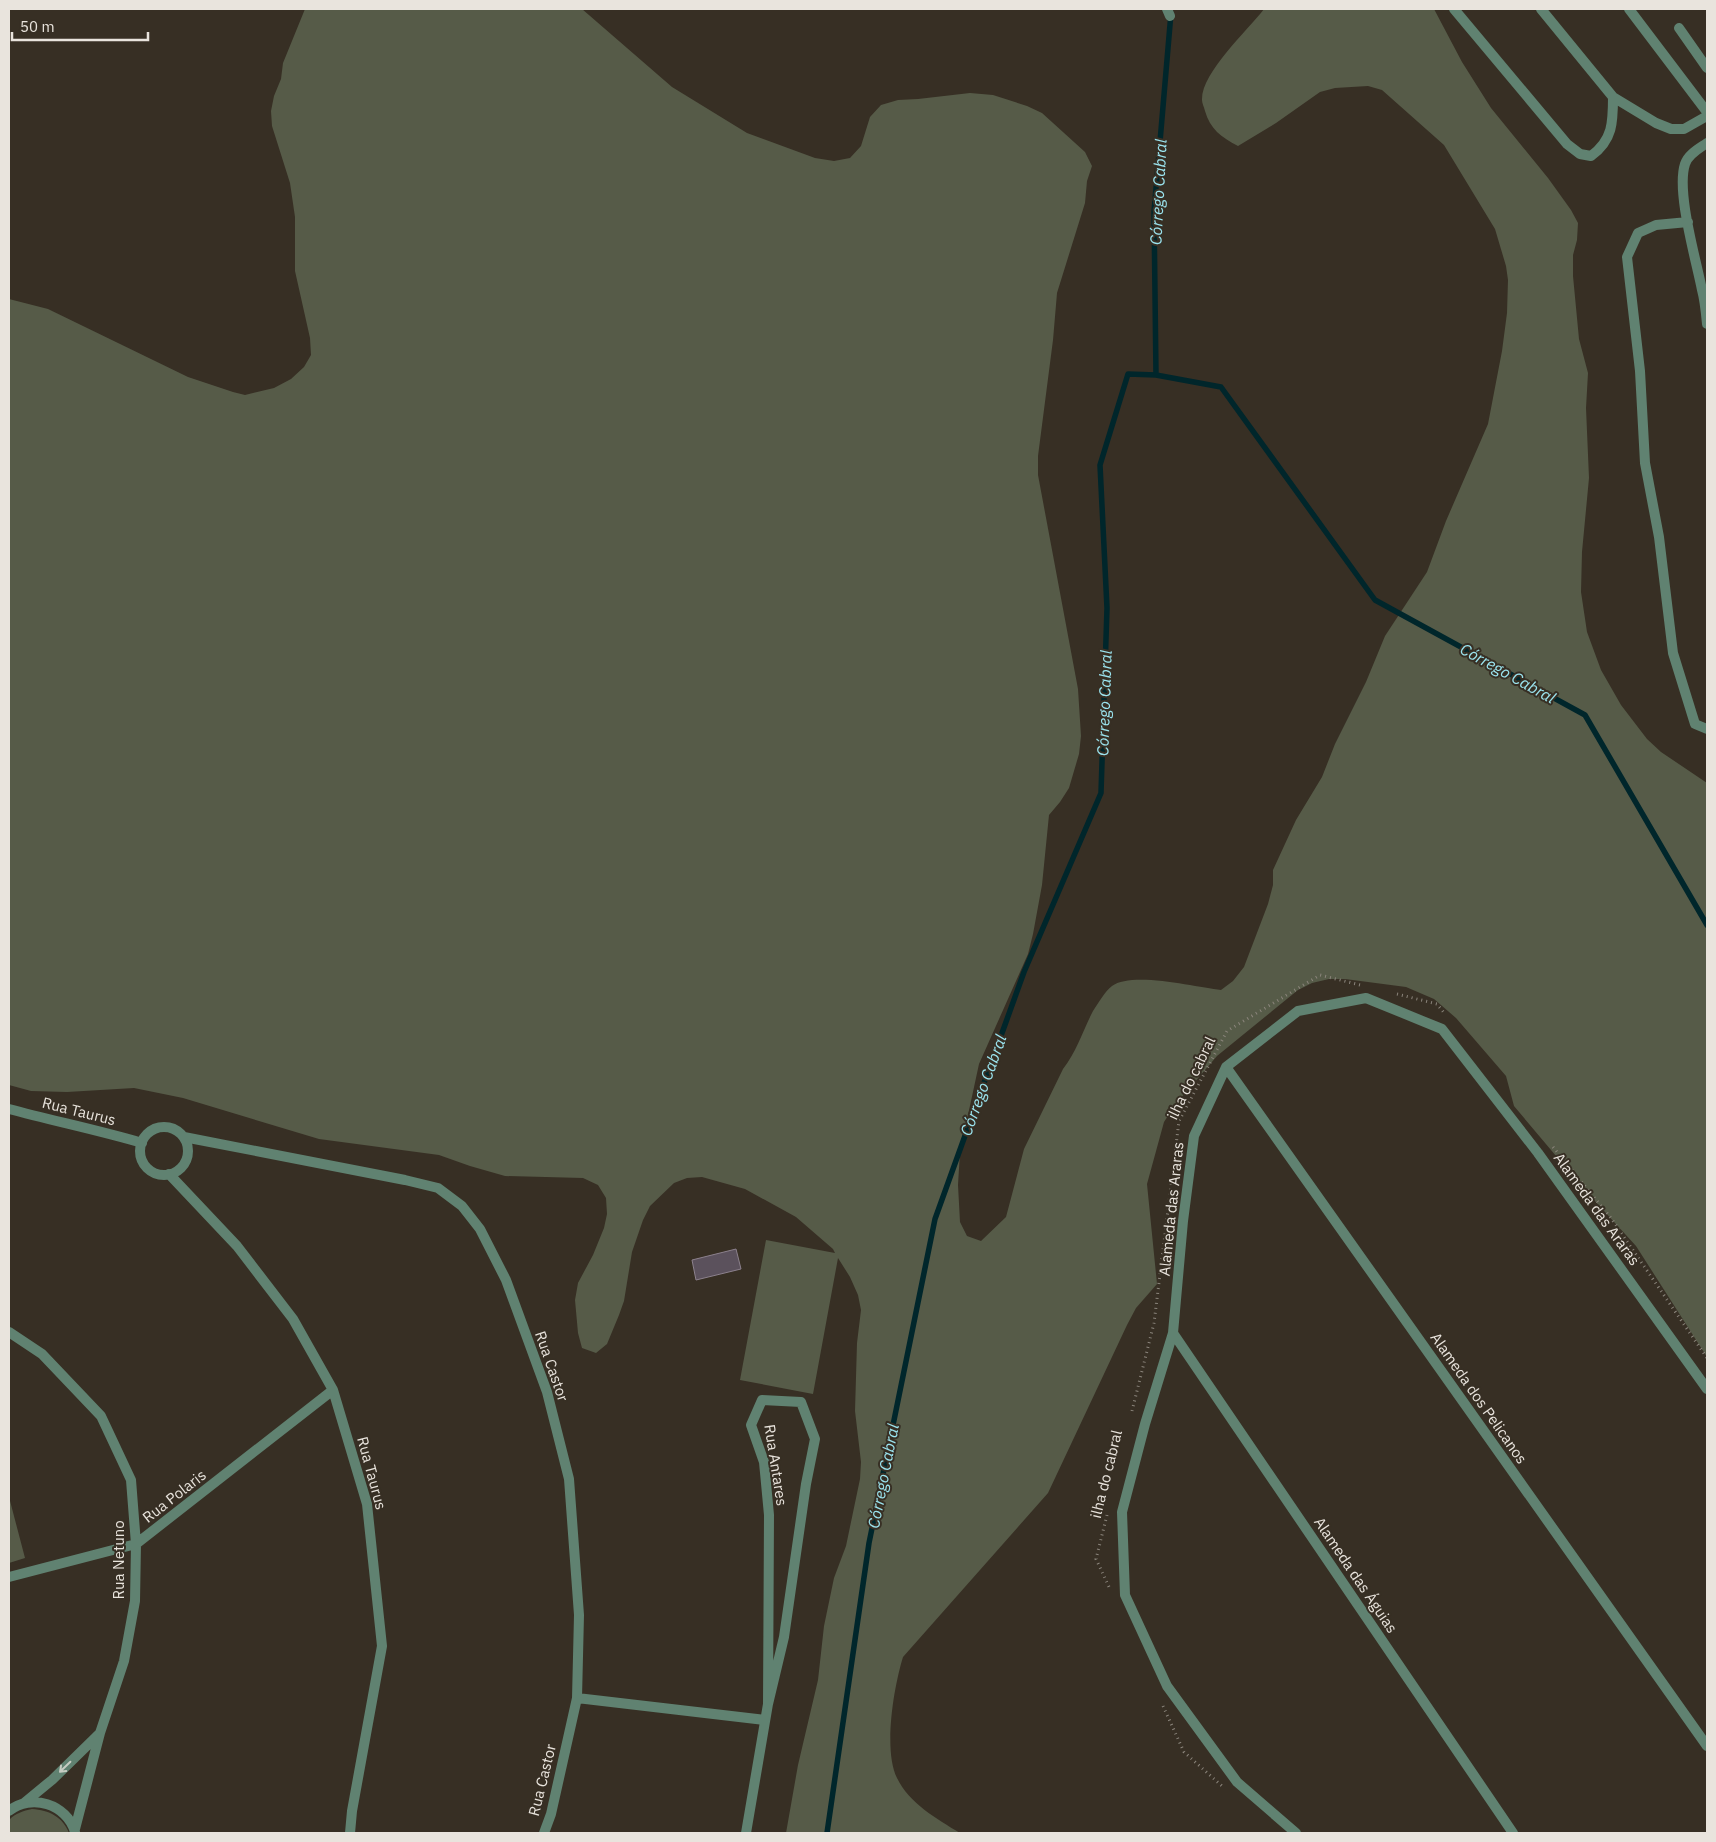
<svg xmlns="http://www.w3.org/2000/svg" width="1716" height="1842" font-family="'IBM Plex Sans',sans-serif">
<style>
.green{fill:#565b48}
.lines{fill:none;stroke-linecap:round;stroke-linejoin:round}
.stream{stroke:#00262b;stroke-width:5.5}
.building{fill:#5b515c;stroke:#8c818d}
.path{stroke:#8b857c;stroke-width:3;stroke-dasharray:1 4;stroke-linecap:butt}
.service{stroke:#608271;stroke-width:10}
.minor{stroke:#608271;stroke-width:10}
.oneway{stroke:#c7ccc2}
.labels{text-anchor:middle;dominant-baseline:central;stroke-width:4;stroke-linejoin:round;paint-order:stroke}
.street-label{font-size:15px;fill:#e9e4dd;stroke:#372f24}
.water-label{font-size:16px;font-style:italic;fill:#9be4ef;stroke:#372f24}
</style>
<rect width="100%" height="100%" fill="#372f24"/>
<path class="green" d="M305 9H582L672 87 747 133 815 158 834 161 850 158 861 146 870 117 881 105 898 100 918 99 970 93 993 95 1027 106 1042 113 1085 152 1092 166 1087 181 1085 203 1057 293 1053 340 1038 456V475L1078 689 1081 736 1079 754 1069 788 1060 802 1049 815 1042 885 1033 934 1028 954 979 1064 960 1152 958 1185 960 1222 967 1236 981 1241 1006 1217 1024 1149 1063 1069C1077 1051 1083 1030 1093 1011 1098 1004 1105 991 1112 986 1132 971 1196 987 1221 990L1233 981 1244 967 1268 904 1273 885V870L1296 820 1322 777 1335 744 1366 682 1385 636 1427 572 1446 521 1488 424 1502 351 1507 313 1508 280 1506 266 1495 229 1444 145 1382 90 1368 86 1335 88 1320 92 1276 123 1238 146C1221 137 1210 129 1205 111 1204 107 1202 103 1202 100 1201 73 1248 30 1264 9H1434L1462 62 1491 108 1548 178 1571 210 1578 223 1577 240 1573 255V276L1579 339 1588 373 1586 408 1589 478 1582 552 1581 592 1587 632 1601 670 1621 705 1647 739 1661 752 1707 783V1357L1636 1246 1583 1188 1514 1106 1506 1076 1456 1018 1434 999 1406 987 1345 979H1329L1312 983 1298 990 1217 1056 1175 1105 1164 1122 1147 1184 1157 1284 1136 1308 1127 1325 1048 1493 903 1657C894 1686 883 1750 897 1778 909 1803 937 1819 960 1833H786L798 1765 818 1680 824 1626 834 1578 846 1546 860 1479 861 1462 855 1411 857 1343 861 1310 858 1295 850 1277 838 1258 813 1394 740 1380 766 1240 835 1253 833 1249 796 1217 745 1189 702 1177 687 1178 674 1183 650 1206 643 1220 632 1252 624 1301 619 1315 607 1344 596 1353 582 1348 578 1333 575 1300 578 1283 593 1255 604 1228 607 1214 606 1198 598 1185 583 1178 505 1176 470 1166 439 1155 319 1139 183 1098 134 1088 67 1092 31 1091 9 1085V299L48 309 188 377 233 392 245 395 274 388 291 379 304 367 311 355 310 338 295 271V217L290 183 272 126 271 111 274 96 281 79 283 63Z
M9 1497 25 1558 9 1563Z
M32 1809C49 1810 63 1817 69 1833H9V1820C16 1813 23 1811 32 1809Z"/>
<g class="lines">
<path class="stream" d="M1156 375 1221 387 1375 600 1585 715 1707 925
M827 1833 869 1543 935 1219 1024 972 1101 793 1107 608 1100 465 1128 374 1156 375 1154 212 1171 13"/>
</g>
<path class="building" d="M736 1249 741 1269 696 1280 692 1260Z"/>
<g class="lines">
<path class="path" d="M1397 994 1437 1004 1445 1014
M1553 1147 1611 1218 1707 1358
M1132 1411 1154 1323 1179 1121 1227 1031 1320 975 1360 985
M1107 1515 1096 1559 1110 1589
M1163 1706 1184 1752 1222 1786"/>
<path class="service" d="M1167 9 1170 16
M1454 9 1567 144 1580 154 1591 156C1613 140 1613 122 1613 97
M1541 9 1613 97 1656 123 1671 129H1684L1707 116
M1679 28 1707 68
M1707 143C1700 148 1688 154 1685 164 1676 192 1696 259 1702 290 1705 301 1706 313 1707 324
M1688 222 1656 225 1638 233 1627 257 1640 371 1645 463 1659 537 1673 653 1695 724 1707 729"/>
<path class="minor" d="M1629 9 1707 112
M1226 1067 1707 1746
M9 1109C53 1121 98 1130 142 1143
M140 1151a24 24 0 1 1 48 0a24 24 0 1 1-48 0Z
M184 1137 405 1180 438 1188 462 1206 480 1229 506 1280 547 1392 569 1479 579 1615 577 1698 551 1814 544 1833
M169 1174 237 1246 293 1319 333 1390 367 1504 382 1646 352 1811 350 1833
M9 1332 42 1354 101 1416 131 1480 136 1544 135 1601 124 1661 100 1733 75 1829
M1173 1333 1513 1833
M9 1577 136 1544 333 1390
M577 1698 765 1720
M24 1803 52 1780 99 1734
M9 1811C31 1793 67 1804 75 1832
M746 1833 768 1704 784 1637 806 1484 815 1439 801 1402 762 1400 751 1425 764 1462 769 1515 768 1704
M1296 1833 1237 1782 1167 1686 1125 1595 1122 1512 1145 1424 1173 1333 1183 1221 1194 1136 1226 1067 1298 1011 1366 998 1442 1029 1538 1153 1707 1389"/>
</g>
<defs><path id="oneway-shaft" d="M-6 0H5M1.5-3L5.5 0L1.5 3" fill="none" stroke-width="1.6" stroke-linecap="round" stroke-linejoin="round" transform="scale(1.25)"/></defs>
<use class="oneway" href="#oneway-shaft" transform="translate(65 1767) rotate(136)"/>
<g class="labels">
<g class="street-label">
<text transform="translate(1191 1078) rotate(-64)">ilha do cabral</text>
<text transform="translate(79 1111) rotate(14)">Rua Taurus</text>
<text transform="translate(1171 1209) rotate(-84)">Alameda das Araras</text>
<text transform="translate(1597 1209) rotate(54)">Alameda das Araras</text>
<text transform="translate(552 1366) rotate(71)">Rua Castor</text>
<text transform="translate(1479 1398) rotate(55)">Alameda dos Pelicanos</text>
<text transform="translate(776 1465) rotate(81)">Rua Antares</text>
<text transform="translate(372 1473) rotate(75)">Rua Taurus</text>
<text transform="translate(1106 1474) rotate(-76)">ilha do cabral</text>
<text transform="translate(174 1496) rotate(-38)">Rua Polaris</text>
<text transform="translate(118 1560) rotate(-90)">Rua Netuno</text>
<text transform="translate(1356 1575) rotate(56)">Alameda das Águias</text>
<text transform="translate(542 1780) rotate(-76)">Rua Castor</text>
</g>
<g class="water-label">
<text transform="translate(1158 192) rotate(-87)">Córrego Cabral</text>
<text transform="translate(1508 673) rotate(29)">Córrego Cabral</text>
<text transform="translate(1104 703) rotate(-88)">Córrego Cabral</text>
<text transform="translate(983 1085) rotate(-70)">Córrego Cabral</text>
<text transform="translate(883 1476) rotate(-79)">Córrego Cabral</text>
</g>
</g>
<rect width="1716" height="1842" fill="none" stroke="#e9e4dd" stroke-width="20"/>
<path d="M12 32v8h136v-8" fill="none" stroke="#e9e4dd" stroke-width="2.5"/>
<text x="20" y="32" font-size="15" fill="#e9e4dd" stroke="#372f24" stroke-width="4" paint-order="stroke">50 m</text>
</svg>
